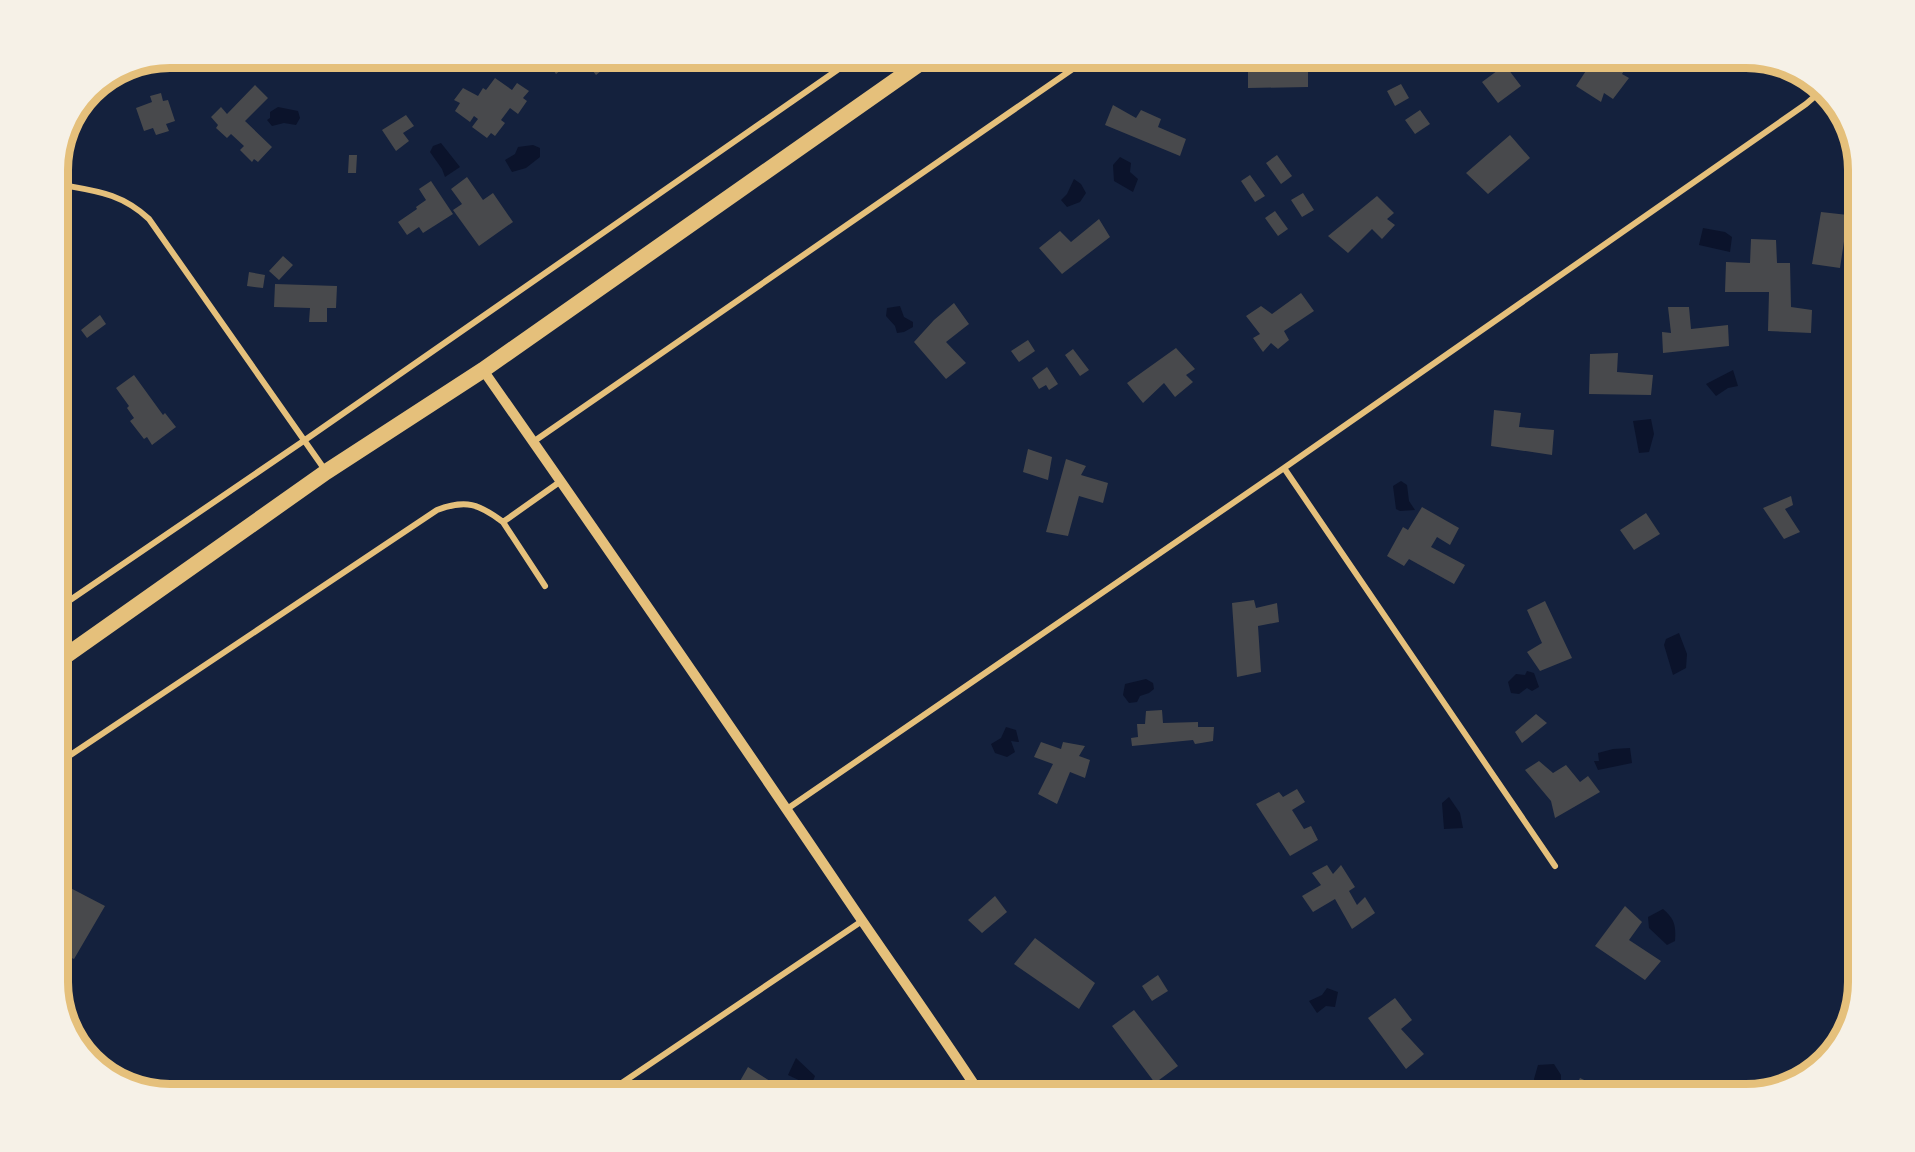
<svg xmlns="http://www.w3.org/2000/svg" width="1915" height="1152" font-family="Rubik,sans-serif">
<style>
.water{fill:#0b132b}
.building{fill:#48494c}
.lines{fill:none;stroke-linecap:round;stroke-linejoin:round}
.minor{stroke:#e5c07b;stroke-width:6}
.tertiary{stroke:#e5c07b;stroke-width:10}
.trunk{stroke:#e5c07b;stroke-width:16}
.rim{fill:none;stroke:#e5c07b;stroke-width:8}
</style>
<rect width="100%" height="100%" fill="#14213d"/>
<path class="water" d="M278 107 298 111 300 118 296 125 284 123 272 126 267 120 270 118V112Z
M441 143 460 167 445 177 442 169 430 152 433 146Z
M533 145 540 148V157L526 168 512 172 505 160 515 154 518 147Z
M1120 157 1131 163 1130 172 1138 179 1133 192 1114 181 1113 165Z
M1074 179 1081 184 1086 193 1080 202 1067 207 1061 200 1067 194Z
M1703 228 1725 232 1732 237 1730 252 1699 245Z
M900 306 904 317 913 322V327L904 332 897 333 895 326 886 316 887 308Z
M1733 370 1738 386 1728 388 1716 396 1706 384Z
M1651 419 1654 434 1649 452 1639 453 1633 421Z
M1401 481 1407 485 1409 501 1415 510 1400 511 1396 509 1393 486Z
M1679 633 1687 654 1686 668 1673 675 1664 645 1666 639Z
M1527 671 1534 673 1539 687 1532 691 1527 688 1519 694 1511 693 1508 682 1516 674 1525 675Z
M1146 679 1153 683 1154 689 1149 693 1140 696 1137 702 1129 703 1123 695 1125 684Z
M1006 727 1016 730 1019 742 1011 741 1015 752 1007 757 995 753 991 744 1001 738Z
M1630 748 1632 763 1598 770 1594 761H1599L1598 753 1613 749Z
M1449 797 1460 813 1463 828 1444 829 1442 803Z
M1663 909C1675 919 1676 926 1675 941L1667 945 1649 928 1648 917Z
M1327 988 1338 992 1335 1007 1326 1006 1317 1013 1309 1001 1322 995Z
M796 1058 815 1076 811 1086 788 1075Z
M1554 1064 1561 1075V1089L1538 1095 1534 1079 1538 1065Z"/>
<path class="building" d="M544 57H577L556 74Z
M582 57H606L611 63 596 75Z
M1248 57H1275V64L1308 65V87L1248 88Z
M1595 57H1632L1622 74 1629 78 1613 99 1604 93 1601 102 1576 86Z
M1505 65 1521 86 1498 103 1482 82Z
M495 78 512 90 517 83 529 91 523 98 527 101 518 114 510 108 501 120 505 123 495 136 491 133 487 138 472 127 478 119 474 116 470 122 455 111 460 103 454 100 463 88 478 96 483 88 486 90Z
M1401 84 1409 98 1395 106 1387 91Z
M255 85 268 98 245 121 272 147 258 162 254 159 252 162 240 150 244 146 231 134 227 138 216 128 218 125 211 117 221 107 227 114Z
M161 93 163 101 168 100 175 121 166 124 169 131 156 135 153 128 144 131 136 108 152 102 150 96Z
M1113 105 1136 118 1141 110 1161 119 1158 127 1186 139 1180 156 1105 125Z
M1420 110 1430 124 1415 134 1405 120Z
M406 115 414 126 403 133 409 141 396 151 382 130Z
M1510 135 1530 158 1488 194 1466 173Z
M349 155H357L356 173H348Z
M1277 155 1292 176 1281 184 1266 163Z
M1250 175 1265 196 1255 202 1241 181Z
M467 177 483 200 493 193 513 222 479 246 453 210 462 204 451 189Z
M431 181 453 214 423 233 419 227 407 235 398 222 417 209 416 207 426 200 419 189Z
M1303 193 1314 210 1302 217 1291 200Z
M1377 196 1394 213 1387 219 1395 225 1382 239 1372 229 1348 253 1328 236Z
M1275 211 1288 229 1278 236 1265 218Z
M1821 212 1848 215 1840 268 1812 264Z
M1099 219 1110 237 1062 274 1039 248 1060 231 1071 242Z
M1751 239 1776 240 1777 263H1790L1791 307 1812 310 1811 333 1768 331 1769 292H1725L1726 262 1750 263Z
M283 256 293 265 279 280 269 271Z
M249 272 265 275 263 288 247 286Z
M57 281 65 282 63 300 57 299Z
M275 284 337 286 336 308H327V322H309L310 308 274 307Z
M1301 293 1314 311 1284 331 1289 340 1278 349 1271 343 1263 352 1253 338 1260 334 1246 316 1261 306 1272 314Z
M954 303 969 324 946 342 966 363 946 379 914 342 934 320Z
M1668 307H1689L1691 329 1728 325 1729 346 1663 353 1662 332 1671 333Z
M100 315 106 324 87 338 81 330Z
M1028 340 1035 351 1019 362 1011 351Z
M1176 348 1195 369 1186 375 1193 382 1175 397 1164 383 1143 403 1127 383Z
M1073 349 1089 370 1080 376 1065 355Z
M1618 353 1617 372 1653 375 1651 395 1589 394 1590 354Z
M1047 367 1058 384 1049 390 1046 385 1039 389 1032 378Z
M134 375 163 415 165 413 176 427 152 445 147 437 144 439 130 421 134 418 127 408 129 406 116 388Z
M1494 410 1521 413 1519 427 1554 430 1552 455 1491 446Z
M1028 449 1052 457 1048 480 1023 472Z
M1066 459 1086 466 1081 475 1108 483 1103 503 1079 496 1068 536 1046 532Z
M1791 496 1793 505 1785 509 1800 532 1784 539 1763 508Z
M1422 507 1459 528 1450 545 1437 537 1431 547 1465 565 1454 584 1409 559 1404 566 1387 556 1403 527 1408 530Z
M1646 513 1660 534 1634 550 1620 530Z
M1254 600 1256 608 1277 603 1279 622 1258 626 1261 672 1237 677 1232 603Z
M1545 601 1572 658 1540 671 1527 652 1542 643 1527 610Z
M1162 710 1163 723 1198 722V727H1214L1213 741 1195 744 1193 740 1132 746 1131 738 1138 737 1137 724H1145L1146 711Z
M1536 714 1547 723 1522 743 1515 732Z
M1041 742 1061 749 1063 742 1085 746 1079 756 1090 760 1085 778 1070 772 1057 804 1038 794 1053 764 1034 757Z
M1539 761 1553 773 1566 765 1580 782 1588 776 1600 792 1555 818 1551 801 1525 770Z
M1297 789 1305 802 1292 810 1304 829 1311 826 1318 840 1290 856 1256 804 1279 792 1283 797Z
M1327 865 1333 874 1341 865 1355 887 1349 891 1357 905 1365 897 1375 913 1352 929 1335 899 1313 912 1302 896 1321 885 1312 873Z
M57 881 105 906 74 959 57 952Z
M995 896 1007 912 982 933 968 920Z
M1625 906 1642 922 1629 940 1661 961 1645 980 1595 946Z
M1035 938 1095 983 1079 1009 1014 964Z
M1158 975 1168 991 1152 1001 1142 986Z
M1395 998 1412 1020 1401 1029 1424 1054 1406 1069 1368 1018Z
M1134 1010 1178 1066 1155 1083 1112 1026Z
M748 1067 781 1088 776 1095H732Z
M1580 1078 1603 1089 1601 1095H1572Z"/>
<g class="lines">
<path class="minor" d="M57 184C94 191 120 192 149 219L325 470
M533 442 1090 57
M1284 468 1555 866
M503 522 545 586
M57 609 305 440 856 57
M57 764 437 510C466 499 479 504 503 522L561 481
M787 809 1284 468 1806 104 1821 91
M604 1095 862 921"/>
<path class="tertiary" d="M483 370C606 546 728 722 848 900 892 965 938 1029 981 1095"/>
<path class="trunk" d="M57 662 326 472 483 370 929 57"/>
</g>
<path d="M0 0H1915V1152H0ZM170 68H1746A102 102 0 0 1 1848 170V982A102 102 0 0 1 1746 1084H170A102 102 0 0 1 68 982V170A102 102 0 0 1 170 68Z" fill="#f6f1e7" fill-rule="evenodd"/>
<path class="rim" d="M170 68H1746A102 102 0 0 1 1848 170V982A102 102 0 0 1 1746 1084H170A102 102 0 0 1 68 982V170A102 102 0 0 1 170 68Z"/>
</svg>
